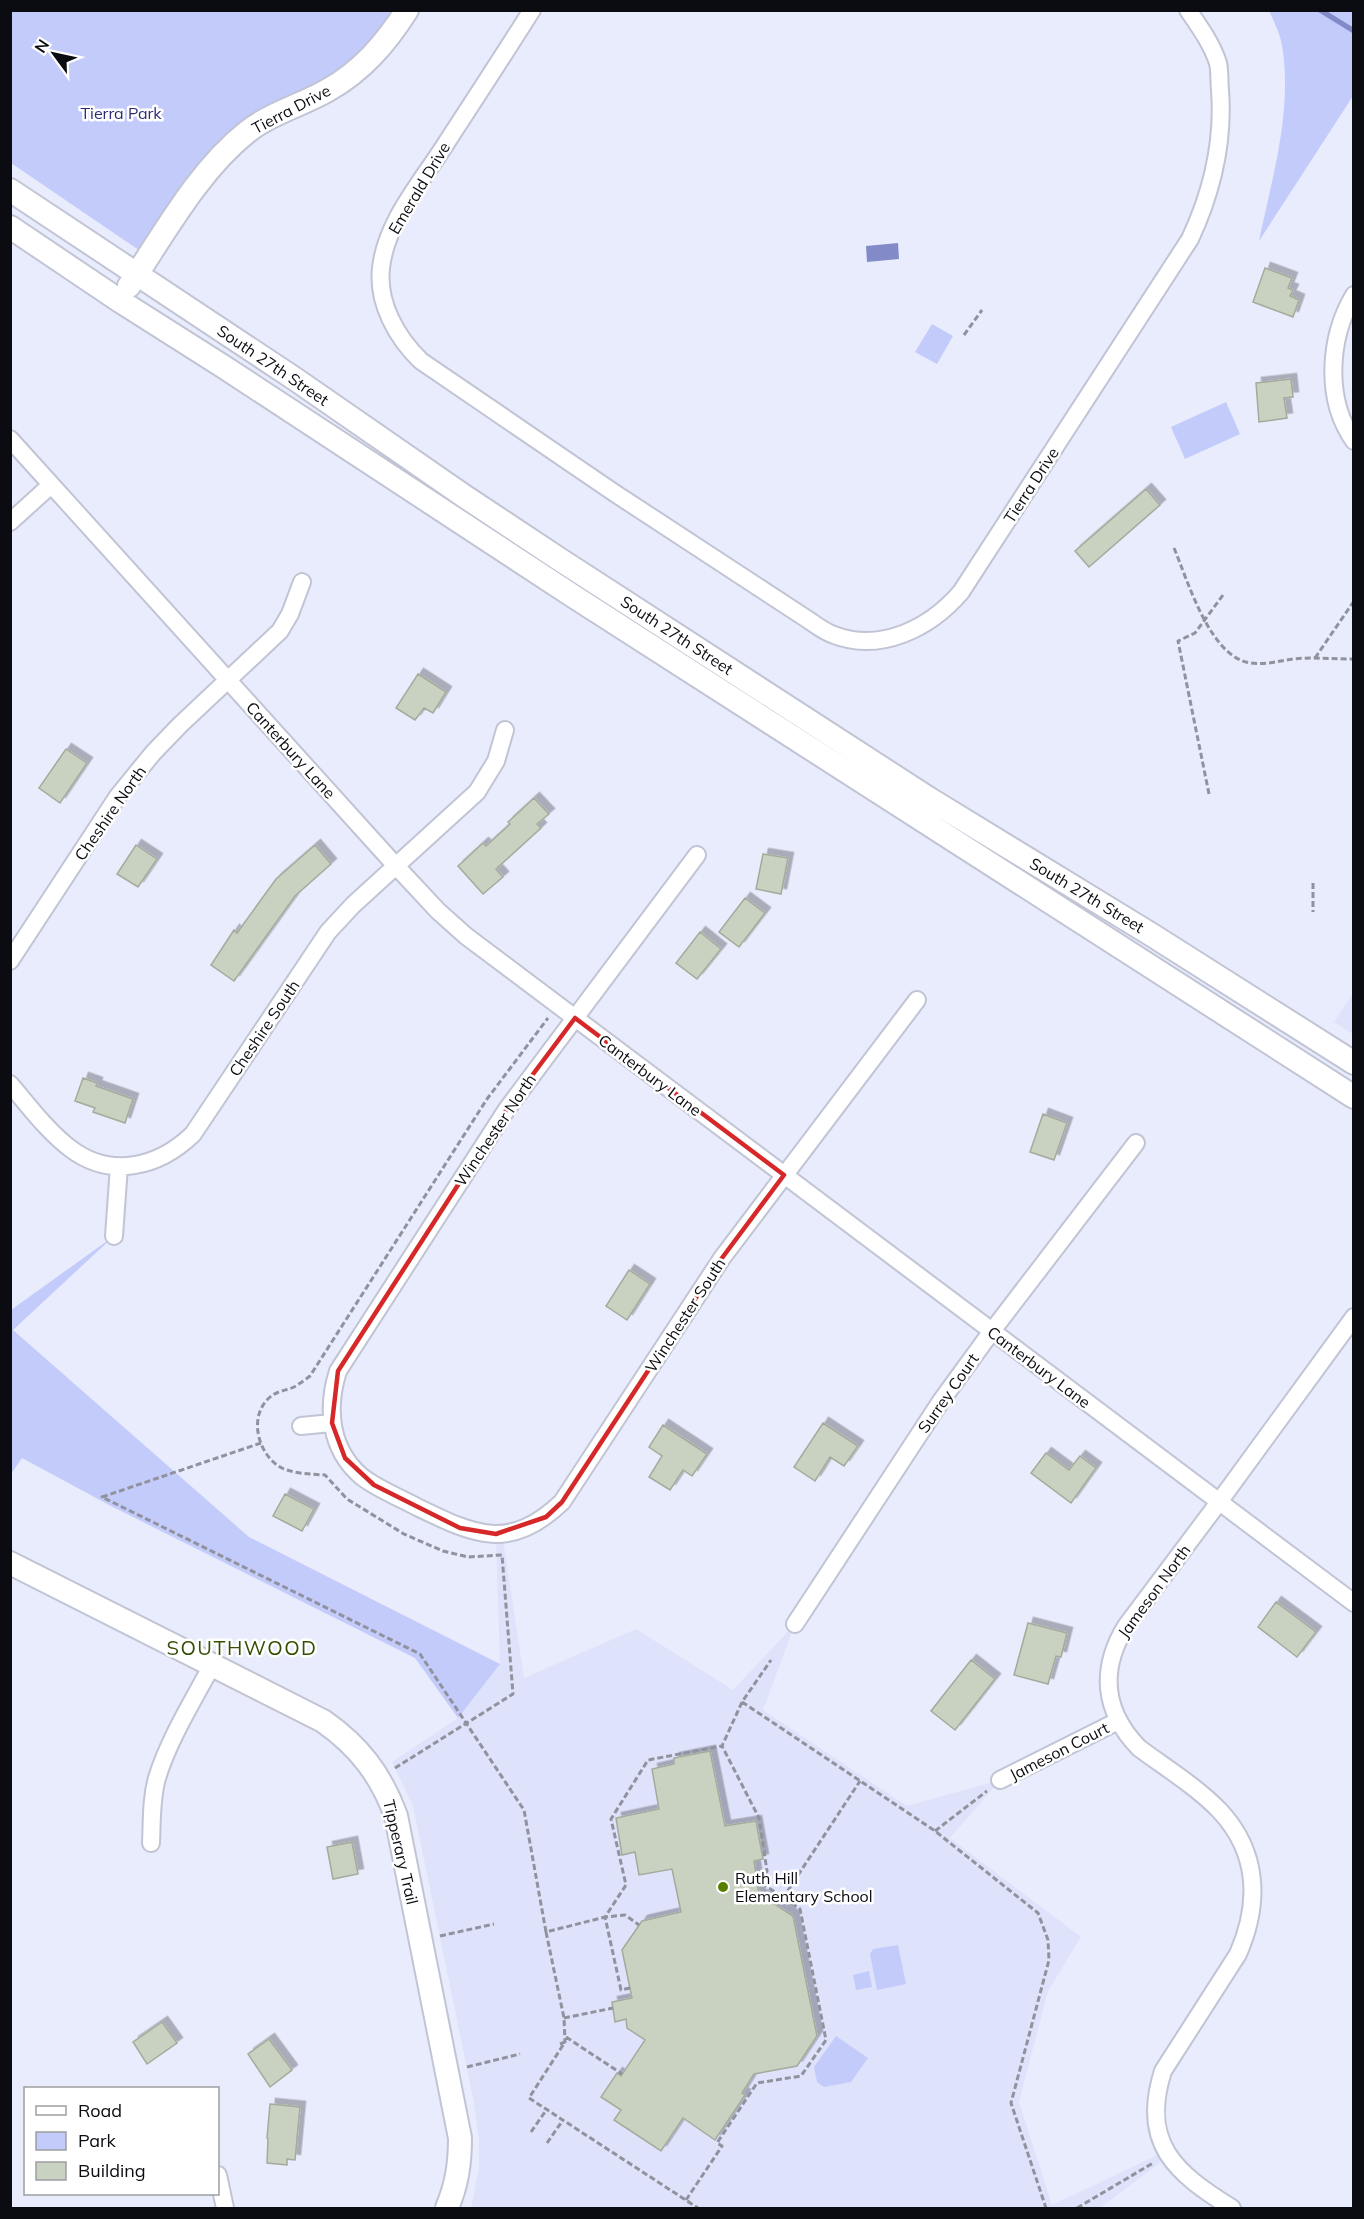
<svg xmlns="http://www.w3.org/2000/svg" width="1364" height="2219" font-family="Mulish,sans-serif">
<style>
.built{fill:#dee3fb}
.green{fill:#c3cbfb}
.water{fill:#828bc8}
.lines{fill:none;stroke-linecap:round;stroke-linejoin:round}
.stream{stroke:#828bc8;stroke-width:5}
.building{fill:#c9d1c1;stroke:#a4ab9c;stroke-width:1.5;filter:url(#shadow)}
.street-casing{stroke:#c1c4d4;stroke-width:20}
.secondary-casing{stroke:#c1c4d4;stroke-width:26}
.path{stroke:#90929e;stroke-width:3;stroke-dasharray:6 3;stroke-linecap:butt}
.street{stroke:#fff;stroke-width:16}
.secondary{stroke:#fff;stroke-width:22}
.marked{fill:none;stroke:#d62828;stroke-width:4.5;stroke-linejoin:round}
.poi-dot{fill:#567f00;stroke:#fff;stroke-width:2}
.labels{text-anchor:middle;dominant-baseline:central;stroke-width:5;stroke-linejoin:round;paint-order:stroke}
.street-label{font-size:16px;fill:#0b0c11;stroke:#fff}
.park-label{font-size:16px;fill:#2b2c75;stroke:#fff}
.poi-label{font-size:16px;fill:#0b0c11;stroke:#fff;text-anchor:start}
.quarter-label{font-size:20px;letter-spacing:1.5px;fill:#344e04;stroke:#fff}
</style>
<defs>
<filter id="shadow"><feDropShadow dx="5.5" dy="-5.5" stdDeviation="0" flood-color="#0004"/></filter>
</defs>
<rect width="100%" height="100%" fill="#e8ecfc"/>
<path class="built" d="M1353 993V1034L1334 1022Z
M502 1533 524 1678 636 1629 733 1690 795 1624 763 1710 907 1806 1000 1780 950 1838 1081 1937 1048 1991 1019 2102 1052 2205 1166 2151 1169 2156 1100 2208H471L479 2168V2140L473 2098 413 1806 392 1762 458 1718 500 1664 496 1534Z"/>
<path class="green" d="M10 11H407L376 53 250 129 149 257 11 163Z
M1269 11H1353V96L1259 241C1272 178 1293 111 1282 45 1280 34 1274 21 1269 11Z
M932 324 953 336 937 364 915 352Z
M1226 402 1240 434 1185 459 1171 427Z
M114 1236 13 1330 249 1537 500 1664 458 1718 415 1658 111 1506 22 1458 11 1474V1310Z
M898 1945 906 1984 877 1990 870 1954 873 1949Z
M869 1971 872 1987 856 1990 853 1975Z
M836 2036 868 2058 851 2082 824 2087 817 2082 814 2067Z"/>
<path class="water" d="M898 243 899 259 867 262 866 246Z"/>
<g class="lines">
<path class="stream" d="M1320 10 1354 31"/>
</g>
<path class="building" d="M1265 268 1292 278 1288 288 1293 290 1290 296 1299 300 1293 317 1253 302Z
M1291 379 1293 397 1284 398 1287 418 1259 422 1256 383Z
M1146 489 1160 505 1089 567 1075 551Z
M418 674 446 692 433 713 424 708 415 720 396 708Z
M66 749 87 763 60 803 39 788Z
M534 798 549 814 537 824 541 828 496 869 503 877 483 894 458 866 483 843 486 846 510 824 508 822Z
M136 845 157 859 138 887 117 874Z
M315 845 331 864 295 896 234 981 211 965 234 930 237 933 276 879Z
M763 854 788 858 781 894 756 889Z
M745 898 765 913 739 947 719 932Z
M700 932 721 949 697 979 676 963Z
M83 1078 97 1083 96 1086 133 1099 125 1123 93 1112 95 1108 75 1101Z
M1043 1114 1067 1123 1054 1160 1030 1152Z
M629 1270 650 1284 627 1320 606 1306Z
M823 1423 858 1446 844 1466 830 1457 815 1481 794 1467Z
M663 1425 707 1454 692 1476 683 1470 670 1490 649 1477 662 1456 649 1447Z
M1046 1453 1069 1470 1080 1456 1096 1468 1071 1503 1031 1473Z
M285 1494 314 1509 302 1531 273 1516Z
M1276 1602 1316 1632 1297 1657 1258 1627Z
M1028 1623 1067 1633 1061 1657 1056 1656 1048 1684 1014 1675Z
M971 1660 995 1679 955 1730 931 1711Z
M710 1751 725 1826 756 1821 763 1859 754 1861 759 1894 793 1916 817 2036 797 2066 754 2074 742 2093 745 2095 715 2140 683 2118 661 2151 614 2120 621 2110 601 2097 617 2073 621 2076 645 2040 627 2028 626 2019 615 2022 612 2002 632 1998 622 1950 642 1921 681 1912 672 1869 639 1875 635 1852 622 1855 616 1818 659 1809 652 1769 674 1764V1758Z
M352 1842 358 1874 333 1879 327 1847Z
M162 2022 177 2043 147 2064 133 2042Z
M269 2039 292 2070 270 2087 248 2054Z
M270 2104 300 2107 295 2160 287 2159V2165L267 2163 268 2139 267 2138Z"/>
<g class="lines">
<g class="street-casing">
<path id="street" d="M532 10C503 56 473 102 443 148 419 185 386 223 381 268 377 303 397 338 421 361L613 492 810 621C817 626 825 632 834 635 881 653 930 628 961 592L1190 239C1212 192 1224 143 1220 90 1219 82 1220 71 1218 63 1212 44 1199 26 1188 10
M1354 295C1329 337 1324 399 1354 441
M10 439 396 866 438 911 466 936 1354 1603
M10 522 51 485
M697 855 507 1109 338 1371C326 1409 330 1449 361 1476 377 1489 399 1497 417 1507 475 1535 509 1552 562 1502L722 1258 917 1000
M10 961 118 796 153 753 180 725 280 631 290 614 302 582
M10 1084C29 1106 48 1132 71 1149 111 1179 159 1167 193 1134L328 932 353 905 477 792 496 761 505 730
M114 1236 119 1166
M301 1426 332 1423
M795 1624 941 1401 992 1331 1136 1143
M1000 1780 1118 1721
M151 1843C152 1822 151 1799 157 1778 169 1739 193 1701 212 1665
M218 2175 225 2208
M1232 2208C1175 2173 1140 2143 1163 2071L1238 1954C1260 1904 1259 1853 1220 1811 1197 1787 1166 1768 1139 1748 1104 1712 1099 1670 1126 1626L1219 1502 1354 1317"/>
</g>
<g class="secondary-casing">
<path id="secondary" d="M10 190 295 379 464 496 559 559 928 798 1152 935 1354 1063
M10 227 120 301 224 367 573 596 1354 1097
M129 286C164 234 198 171 247 132 271 113 302 105 328 90 362 71 386 43 407 10
M10 1563 323 1721C359 1746 381 1775 396 1816L460 2138C460 2164 457 2184 447 2208"/>
</g>
<path class="path" d="M964 335 982 310
M1174 548C1188 581 1210 658 1251 663 1265 665 1279 661 1293 659 1313 657 1333 659 1354 659
M1315 658 1354 601
M1209 794 1178 641 1195 633 1223 595
M1313 883V912
M261 1443 102 1497 420 1654 524 1810 546 1932 605 1917 626 1885 611 1819 648 1760 722 1746 742 1702 771 1660
M742 1702 935 1831 1038 1913 1048 1940 1049 1960 1011 2103 1046 2208
M395 1768 513 1694 502 1555 468 1557 443 1551 404 1534 347 1499 325 1475C311 1474 297 1474 284 1469 259 1458 247 1418 269 1398 276 1391 285 1391 294 1387 299 1384 305 1380 310 1376L487 1099 548 1018
M935 1831 987 1791
M783 1898 860 1781
M546 1932 564 2018 565 2042
M440 1936 494 1924
M630 1988 621 1990 605 1917 625 1915 639 1925
M564 2018 613 2008
M566 2037 622 2074
M560 2044 565 2042 529 2098 698 2208
M467 2067 520 2054
M531 2132 547 2109
M547 2143 563 2120
M686 2200 722 2146 717 2143 757 2083 801 2076 826 2040 800 1909 760 1882 767 1871 759 1818 722 1746
M1077 2208 1153 2163"/>
<use href="#street" class="street"/>
<use href="#secondary" class="secondary"/>
</g>
<path class="marked" d="M575 1018 784 1175 722 1258 562 1502 546 1517 496 1534 460 1528 374 1485 345 1458 332 1423 338 1371 507 1109Z"/>
<circle class="poi-dot" cx="723" cy="1887" r="6"/>
<g class="labels">
<g class="street-label">
<text transform="translate(291 109) rotate(-28)">Tierra Drive</text>
<text transform="translate(419 188) rotate(-59)">Emerald Drive</text>
<text transform="translate(273 365) rotate(34)">South 27th Street</text>
<text transform="translate(1031 485) rotate(-57)">Tierra Drive</text>
<text transform="translate(677 635) rotate(33)">South 27th Street</text>
<text transform="translate(291 750) rotate(48)">Canterbury Lane</text>
<text transform="translate(110 813) rotate(-55)">Cheshire North</text>
<text transform="translate(1087 895) rotate(31)">South 27th Street</text>
<text transform="translate(264 1028) rotate(-56)">Cheshire South</text>
<text transform="translate(650 1075) rotate(37)">Canterbury Lane</text>
<text transform="translate(495 1130) rotate(-56)">Winchester North</text>
<text transform="translate(685 1315) rotate(-57)">Winchester South</text>
<text transform="translate(1039 1367) rotate(37)">Canterbury Lane</text>
<text transform="translate(948 1393) rotate(-55)">Surrey Court</text>
<text transform="translate(1154 1591) rotate(-54)">Jameson North</text>
<text transform="translate(1059 1751) rotate(-27)">Jameson Court</text>
<text transform="translate(401 1852) rotate(77)">Tipperary Trail</text>
</g>
<g class="park-label">
<text x="121" y="113">Tierra Park</text>
</g>
<g class="poi-label">
<text x="735" y="1878">Ruth Hill<tspan x="735" dy="18">Elementary School</tspan></text>
</g>
<g class="quarter-label">
<text x="242" y="1647">SOUTHWOOD</text>
</g>
</g>
<rect width="1364" height="2219" fill="none" stroke="#0b0c11" stroke-width="24"/>
<rect x="24" y="2087" width="195" height="108" fill="#ffffff" stroke="#9d9ea0" stroke-width="1.5"/>
<rect x="36" y="2106" width="30" height="9" fill="#ffffff" stroke="#9d9ea0" stroke-width="1.5"/>
<text x="78" y="2117" font-size="18" fill="#0b0c11">Road</text>
<rect x="36" y="2132" width="30" height="18" fill="#c3cbfb" stroke="#9d9ea0" stroke-width="1.5"/>
<text x="78" y="2147" font-size="18" fill="#0b0c11">Park</text>
<rect x="36" y="2162" width="30" height="18" fill="#c9d1c1" stroke="#9d9ea0" stroke-width="1.5"/>
<text x="78" y="2177" font-size="18" fill="#0b0c11">Building</text>
<g transform="translate(54 54) rotate(303)" stroke="#ffffff" stroke-width="4.5" paint-order="stroke">
<path d="M0-4.5L10 22L0 15L-10 22Z" fill="#0b0c11"/>
<text y="-9" font-size="16" font-weight="bold" text-anchor="middle" fill="#0b0c11">N</text>
</g>
</svg>
